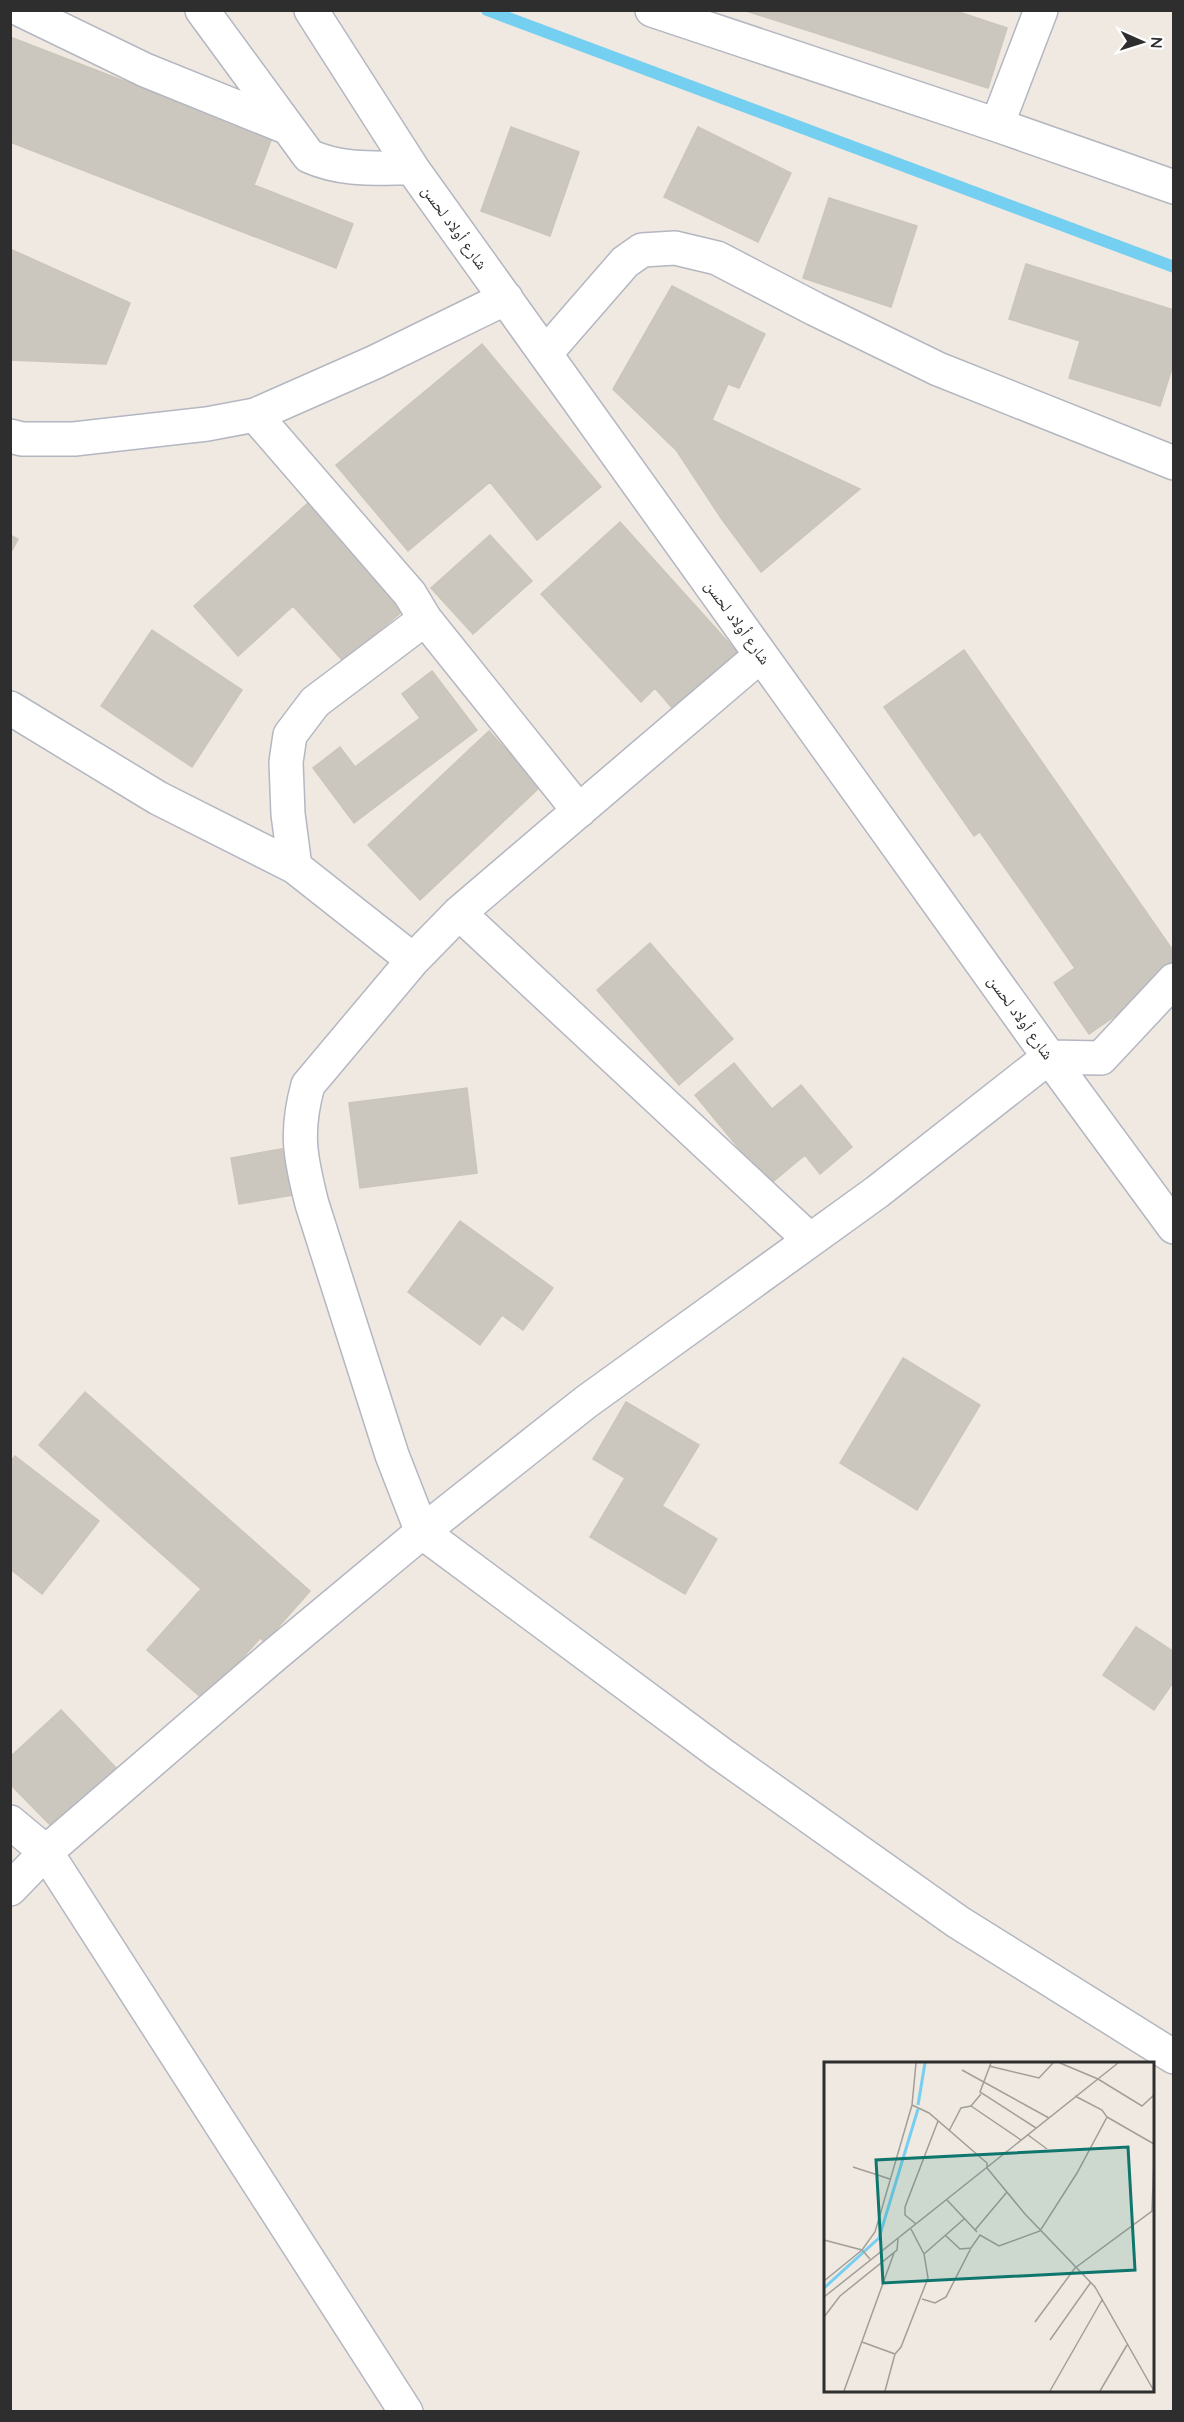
<svg xmlns="http://www.w3.org/2000/svg" width="1184" height="2422" font-family="Quicksand,'Noto Naskh Arabic',sans-serif">
<style>
.lines{fill:none;stroke-linecap:round;stroke-linejoin:round}
.stream{stroke:#75cff0;stroke-width:12}
.building{fill:#cbc7bf;stroke:#cbc5ba;stroke-width:1.5}
.minor-casing{stroke:#b4b7c1;stroke-width:36}
.minor{stroke:#fff;stroke-width:33}
.labels{text-anchor:middle;dominant-baseline:central;stroke-width:6;stroke-linejoin:round;paint-order:stroke}
.street-label{font-size:16px;fill:#2e2e2e;stroke:#fff}
.inset-river{fill:none;stroke:#75cff0;stroke-width:3}
.inset-road{fill:none;stroke:#a29e99;stroke-width:1.5}
.view{fill:#0f766e;fill-opacity:0.15;stroke:#0f766e;stroke-width:3}
.inset-edge{fill:none;stroke:#2e2e2e;stroke-width:3}
</style>
<rect width="100%" height="100%" fill="#efe9e1"/>
<g class="lines">
<path class="stream" d="M487 10 1174 267"/>
</g>
<path class="building" d="M743 10H953L1007 28 988 88Z
M10 37 272 138 254 185 353 224 336 268 10 142Z
M511 127 579 152 550 236 481 211Z
M698 127 791 173 758 242 664 197Z
M829 198 917 226 891 307 803 278Z
M10 249 130 303 106 364 10 360Z
M1026 264 1174 310V362L1160 406 1069 378 1080 341 1009 319Z
M672 286 765 334 739 388 728 384 712 420 676 450 613 389Z
M482 344 601 487 537 540 490 482 408 551 336 465Z
M712 420 793 458 721 518 676 450Z
M793 458 860 489 761 572 721 518Z
M308 503 405 609 343 661 293 606 238 656 194 606Z
M620 522 737 652 673 709 655 688 641 702 541 594Z
M10 535 18 539 10 554Z
M490 535 532 581 473 634 431 588Z
M152 630 242 690 192 767 101 706Z
M964 650 1174 952V975L1089 1034 1054 983 1075 968 980 832 974 836 884 707Z
M432 671 477 730 354 823 313 768 340 747 355 767 420 718 402 694Z
M489 731 540 787 420 900 368 845Z
M650 943 733 1039 679 1085 597 990Z
M734 1063 772 1109 801 1085 852 1147 820 1174 805 1155 769 1185 695 1095Z
M467 1088 477 1173 360 1188 349 1103Z
M298 1146 306 1193 239 1204 231 1158Z
M460 1221 553 1288 523 1330 502 1315 480 1345 408 1292Z
M903 1358 980 1405 917 1510 840 1463Z
M85 1392 310 1591 265 1642 260 1638 205 1701 147 1650 201 1589 39 1445Z
M626 1402 699 1445 662 1506 717 1539 685 1594 590 1537 625 1478 593 1459Z
M15 1456 99 1521 42 1594 10 1569V1462Z
M1136 1627 1174 1652V1681L1154 1710 1103 1675Z
M61 1710 119 1771 56 1831 10 1784V1757Z"/>
<g class="lines">
<g class="minor-casing">
<path id="minor" d="M21 10 145 70 286 127
M202 10 309 156C342 171 376 168 412 168
M311 10 412 168 1049 1057 1174 1227
M652 10 997 125 1174 187
M997 125 1041 10
M545 354 625 262 642 250 675 248 717 258 815 309 938 369 1174 463
M255 415 410 594 425 619 579 811
M10 436 22 439H74L207 424 255 415 375 362 506 298
M425 619 315 702 290 735 286 762 288 814 295 867 413 960 308 1085C295 1132 300 1157 312 1204L392 1455 422 1532 721 1754 958 1922 1174 2057
M10 708 158 798 295 867
M459 913 810 1240
M413 960 459 913 761 655
M10 1822 46 1852 406 2412
M10 1889 46 1852 272 1657 422 1532 586 1402 877 1192 1049 1057 1101 1058 1174 980"/>
</g>
<use href="#minor" class="minor"/>
</g>
<g class="labels">
<g class="street-label">
<text transform="translate(455 227) rotate(54)">شارع أولاد لحسن</text>
<text transform="translate(738 622) rotate(54)">شارع أولاد لحسن</text>
<text transform="translate(1021 1017) rotate(54)">شارع أولاد لحسن</text>
</g>
</g>
<g transform="translate(824 2062)">
<rect width="330" height="330" fill="#efe9e1"/>
<path class="inset-river" d="M94 43 101 1M0 226 55 176 94 47"/>
<path class="inset-road" d="M167 1 156 30 212 66M236 1 274 17 318 44 330 33M165 4 215 16 229 1M138 8 225 56M88 43 105 51 163 101V106L201 152 271 225 330 329M147 44 197 78M283 55 330 82M125 69 137 46 147 44 157 32M204 73 223 87M29 105 66 117M123 138 153 170M92 162 81 153V145L114 59M151 168 183 130M121 173 136 187 147 186 156 173 175 184 216 169 253 111 283 55 278 48 251 34M0 178 38 188 46 197M100 192 140 157M0 219 38 188 51 170 88 43 92 1M0 235 294 1M98 237 111 241 122 235 147 186M0 255 16 234 73 188 74 177M211 260 251 206 328 149 330 96M226 278 267 220M38 280 71 292 77 285 104 216 100 192 87 167M20 329 70 191M61 329 71 292M226 329 278 238M276 329 303 283"/>
<path class="view" d="M304 85 311 208 59 221 52 98Z"/>
<rect width="330" height="330" class="inset-edge"/>
</g>
<rect width="1184" height="2422" fill="none" stroke="#2e2e2e" stroke-width="24"/>
<g transform="translate(1142 42) rotate(93)" stroke="#ffffff" stroke-width="4.5" paint-order="stroke">
<path d="M0-4.5L10 22L0 15L-10 22Z" fill="#2e2e2e"/>
<text y="-9" font-size="16" font-weight="bold" text-anchor="middle" fill="#2e2e2e">N</text>
</g>
</svg>
